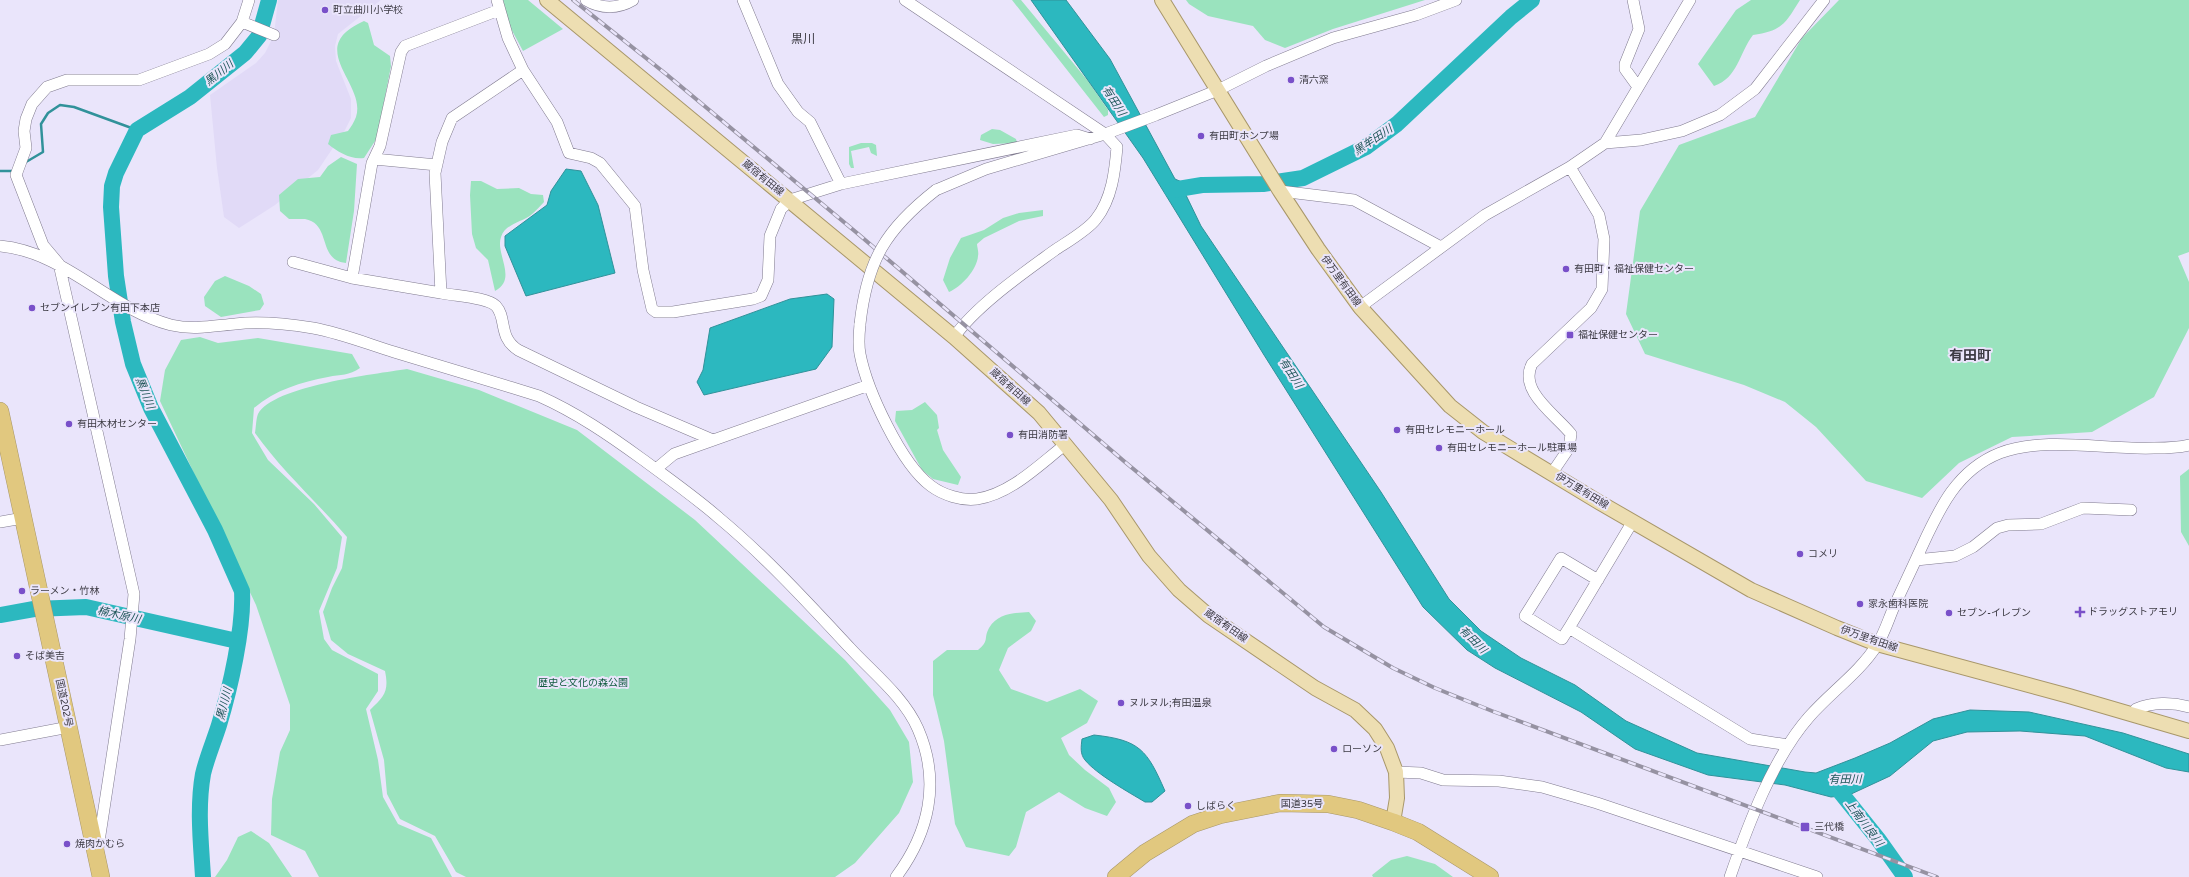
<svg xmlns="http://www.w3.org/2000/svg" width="2189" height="877" font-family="'Varela Round','Noto Sans JP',sans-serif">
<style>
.built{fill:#e1daf7}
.green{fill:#9ae3be}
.water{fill:#2cb8bf;stroke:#31929a}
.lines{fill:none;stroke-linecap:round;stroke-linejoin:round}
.stream{stroke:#31929a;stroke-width:2.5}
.river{stroke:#2cb8bf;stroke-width:16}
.minor-casing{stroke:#807b8f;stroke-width:12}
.major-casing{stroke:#a8976a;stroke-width:16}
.highway-casing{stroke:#a8976a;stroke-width:18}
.minor{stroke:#fff;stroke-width:11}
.major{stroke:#eddeb2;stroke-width:14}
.highway{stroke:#e1c87f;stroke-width:17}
.rail-casing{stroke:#9692a2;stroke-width:4}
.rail{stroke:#eae5fb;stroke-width:2.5;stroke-dasharray:8;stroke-linecap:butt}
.minor-bridge-casing{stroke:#807b8f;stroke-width:12;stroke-linecap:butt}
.minor-bridge{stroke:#fff;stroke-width:11}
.poi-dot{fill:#7950c9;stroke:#eae5fb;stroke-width:1.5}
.labels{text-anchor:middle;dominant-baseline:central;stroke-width:4;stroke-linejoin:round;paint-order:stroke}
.poi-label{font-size:10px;fill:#3d3b44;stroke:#eae5fb;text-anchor:start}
.street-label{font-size:10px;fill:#3d3b44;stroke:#eae5fb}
.park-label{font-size:10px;fill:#0f5b3e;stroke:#eae5fb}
.water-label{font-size:11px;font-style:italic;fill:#20575a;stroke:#eae5fb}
.quarter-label{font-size:12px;fill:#3d3b44;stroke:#eae5fb}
.district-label{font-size:14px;font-weight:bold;fill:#3d3b44;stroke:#eae5fb}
</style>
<rect width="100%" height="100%" fill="#eae5fb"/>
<path class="built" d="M278 0H381L338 34 335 46 336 61 351 99V118L345 130 318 170 275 205 239 228 224 217 217 168 210 95 256 63 265 53 274 35Z"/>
<path class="green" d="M503 0H528L563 29 523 51 508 23Z
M1012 0H1021L1088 81 1108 110V115L1104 117Z
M1186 0H1425L1333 29 1285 48 1265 40 1253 26 1208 16 1189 4Z
M1751 0H1800C1785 24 1782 31 1753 35 1739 53 1738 78 1714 86L1698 64 1736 10Z
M1839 0H2189V252L2178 256 2189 282V328L2154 397 2092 432 2012 437 1959 463 1922 498 1866 481 1816 427 1785 402 1744 385 1645 354 1626 314 1640 211 1679 145 1755 117 1802 38Z
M364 21 368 23 374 45 390 56 391 66 377 138 364 158C351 160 338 152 328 144L331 135 348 131C351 127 354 122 356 117 367 83 303 48 364 21Z
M992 129 1000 130 1016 139 1017 143 993 144 980 140 981 135Z
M861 143H872L876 145 877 156 871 153 869 147 851 151 854 168H851L849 164V147Z
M341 157 357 164 354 211 346 263C317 260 332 224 305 219 300 219 294 219 289 219L280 211 279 195 298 179 320 177 328 166Z
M471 181H481L497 189 519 188 531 194 543 195 544 202C540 206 536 211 531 215 522 222 505 224 501 237 495 254 518 279 495 291L488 260 476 248 472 234 470 195Z
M1043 210V216L1019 221 984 238 977 244C977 247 979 252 978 256 977 270 961 287 949 292L943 280 950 258 961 238 984 230 1003 218 1019 213Z
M225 276 249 286 261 294 264 304 260 310 221 317 205 306 204 297 215 281Z
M200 337 218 343 258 338 352 354 360 368C349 376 341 374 328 377 301 382 275 390 254 408L252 433 268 460 314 504 342 537 337 568 319 611 324 639 332 650 378 674V691L366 709 378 760 383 797 398 824 431 838 452 877H319L305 851 271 835 272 799 280 752 290 730V705L256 605 160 401 165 370 181 340Z
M407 369 479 390 577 430 695 520 845 660 890 710 909 742 913 782 899 813 855 863 835 877H466L456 872 435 836 400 819 387 794 384 760 370 710C385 696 389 691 385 671L348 654 331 640 323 612 332 588 342 568 347 537C317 502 282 471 255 433 256 427 256 419 258 414 273 386 375 374 407 369Z
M925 402 937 415 939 428 937 430 943 450 961 477 958 485 933 479 922 470 895 421 896 411 912 410Z
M2189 469V546L2181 532 2180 476Z
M1029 612 1036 621 1031 631 1008 648 999 670 1011 689 1047 702 1080 689 1098 701 1087 723 1061 738 1069 755 1085 770 1109 788 1116 802 1107 816 1085 808 1059 792 1026 812 1016 847 1009 856 966 847 955 824 944 741 933 695V661L947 650H978C990 640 983 639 989 628 998 613 1014 613 1029 612Z
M251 831 269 843 292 877H215L227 860 238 837Z
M1407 856 1435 864 1453 877H1373L1372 875 1391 860Z"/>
<path class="water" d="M1031 0H1066L1110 59 1175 179 1184 183V191L1201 226 1381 492 1449 599 1481 631 1521 658 1575 685 1626 721 1697 753 1805 772 1816 773 1855 758 1890 743 1933 719 1970 710 2029 712 2123 733 2189 754V772L2166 768 2085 736 2020 731 1967 732 1933 741 1890 776 1849 795 1831 797 1785 785 1708 775 1635 749 1581 712 1495 668 1467 650 1423 607 1264 355 1143 158Z
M566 169 581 171 598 205 615 273 526 296 505 246V236L547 205 551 191Z
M827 294 834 299 832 347 816 369 704 395 697 382 703 370 710 328 790 299Z
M1094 735C1140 740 1147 750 1165 791L1152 802H1145C1130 793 1096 774 1085 760 1080 754 1081 747 1082 739Z"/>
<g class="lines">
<path class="stream" d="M26 162 43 152 41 124 48 113 60 105 74 107 137 130
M0 171H13"/>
<path class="river" d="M1172 190 1202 185 1263 184 1303 178 1366 147 1397 124 1511 17 1532 0
M0 615 34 609 86 607 237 641
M1828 780 1837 788 1878 839 1905 877
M203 877C201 843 197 808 203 774 207 757 214 741 219 725 230 689 244 628 242 591L215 530 151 408 133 364 123 322 116 276 111 207 112 186 116 173 137 130 190 97 245 53 259 36 269 0"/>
<g class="minor-casing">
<path id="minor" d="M586 0C601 9 618 9 633 0
M743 0 778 84 798 112 810 122 841 184
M905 0 1105 134 1117 147C1115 171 1112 199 1096 219 1088 230 1067 242 1055 250 1022 274 977 305 954 337
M1633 0 1639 29 1625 64V69L1638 87
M242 22 274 35
M523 70 557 122 569 153 591 158 600 163 635 206 643 270 652 309 656 312H673L753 299 761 296 768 280 770 236 781 209 790 200 841 184 1077 135 1090 139
M1605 143 1641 140 1682 131 1720 115 1755 89 1824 0
M374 159 437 165
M936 190 986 169 1105 134 1156 115 1218 90 1266 66 1333 38 1416 15 1456 0
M1280 191 1354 200 1441 247
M0 246C66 252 109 309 171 325 193 330 213 326 235 324 260 321 288 324 313 328 341 333 368 344 394 352 443 367 491 381 539 396 577 413 609 435 642 459 668 478 695 497 719 518 766 557 808 603 850 648 873 673 904 697 918 729 941 782 929 833 896 877
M293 262 352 278 441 293 435 173 442 142 452 118 523 70 508 38 497 0
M352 278 372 163 380 146 401 52 405 46 499 10
M441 293C455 296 487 297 496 306 507 318 498 337 518 350L636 407 713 440
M1360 307 1485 215 1570 167 1605 143 1690 0
M860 324C859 334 858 344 860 354 867 390 901 464 931 486 943 495 962 501 977 499 1011 494 1040 464 1066 444
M656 469 674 454 869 385
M1552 473 1569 448 1571 434C1556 415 1518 391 1532 364L1591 308 1602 289 1604 239 1599 215 1570 167
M1633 521 1569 628 1750 739 1788 745
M0 522 23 518
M1916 560 1955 556 1973 547 1997 528 2008 525 2041 524 2083 508 2131 510
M1569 628 1562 639 1525 616 1561 558 1598 580
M2133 715 2136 709C2152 702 2172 702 2189 707
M0 740 69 727
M1396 772 1421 773 1443 780 1499 781 1542 787 1597 803 1817 877
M98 848 130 639 134 594 59 264 43 245 16 175 26 148 24 131 26 119 32 104 47 87 67 80H139L209 54 225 44 242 22 249 0
M1730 877C1748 825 1773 758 1809 717 1831 692 1860 672 1877 645 1884 634 1888 621 1893 609 1901 591 1910 573 1918 555 1937 514 1954 471 2000 453 2046 436 2105 450 2154 448 2165 448 2178 448 2189 445"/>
</g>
<g class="major-casing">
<path id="major" d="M547 0 954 337 1039 413 1111 500 1149 556 1179 590 1209 616 1315 688 1355 710 1375 729 1387 748 1396 772 1397 798 1393 822
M1162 0 1280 191 1318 249 1360 307 1450 406 1483 432 1597 501 1751 590 1837 628 1877 644 2069 696 2189 731"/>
</g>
<g class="highway-casing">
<path id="highway" d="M0 411 101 877
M1116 877 1145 853 1193 824 1220 815 1280 803 1328 804 1358 810 1393 822 1418 832 1490 877"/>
</g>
<use href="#minor" class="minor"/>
<use href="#major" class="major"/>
<use href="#highway" class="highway"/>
<g class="rail-casing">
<path id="rail" d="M573 0 666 74 857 233 1125 462 1324 627 1393 668 1435 688 1492 711 1937 877"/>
</g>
<use href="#rail" class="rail"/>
<g class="minor-bridge-casing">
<path id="minor-bridge" d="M860 324C867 260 886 229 936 190"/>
</g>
<use href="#minor-bridge" class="minor-bridge"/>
</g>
<g class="poi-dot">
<circle cx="325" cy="10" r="4"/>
<circle cx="1291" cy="80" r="4"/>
<circle cx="1201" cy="136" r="4"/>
<circle cx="1566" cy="269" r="4"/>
<circle cx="32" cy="308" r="4"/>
<rect x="1566" y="331" width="8" height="8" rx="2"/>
<circle cx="69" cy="424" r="4"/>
<circle cx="1397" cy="430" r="4"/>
<circle cx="1010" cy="435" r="4"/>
<circle cx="1439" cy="448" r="4"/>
<circle cx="1800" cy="554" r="4"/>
<circle cx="22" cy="591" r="4"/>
<circle cx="1860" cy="604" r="4"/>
<path d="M2078 606h4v4h4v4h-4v4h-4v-4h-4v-4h4z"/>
<circle cx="1949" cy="613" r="4"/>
<circle cx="17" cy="656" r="4"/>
<circle cx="1121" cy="703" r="4"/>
<circle cx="1334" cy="749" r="4"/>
<circle cx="1188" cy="806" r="4"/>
<rect x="1800" y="822" width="10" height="10" rx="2"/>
<circle cx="67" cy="844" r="4"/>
</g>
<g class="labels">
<g class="poi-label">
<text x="333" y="10">町立曲川小学校</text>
<text x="1299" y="80">清六窯</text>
<text x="1209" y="136">有田町ホンプ場</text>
<text x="1574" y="269">有田町・福祉保健センター</text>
<text x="40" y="308">セブンイレブン有田下本店</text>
<text x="1578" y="335">福祉保健センター</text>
<text x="77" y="424">有田木材センター</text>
<text x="1405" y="430">有田セレモニーホール</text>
<text x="1018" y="435">有田消防署</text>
<text x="1447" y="448">有田セレモニーホール駐車場</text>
<text x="1808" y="554">コメリ</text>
<text x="30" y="591">ラーメン・竹林</text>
<text x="1868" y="604">家永歯科医院</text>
<text x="2088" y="612">ドラッグストアモリ</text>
<text x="1957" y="613">セブン-イレブン</text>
<text x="25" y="656">そば美吉</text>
<text x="1129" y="703">ヌルヌル;有田温泉</text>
<text x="1342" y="749">ローソン</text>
<text x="1196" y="806">しばらく</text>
<text x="1814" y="827">三代橋</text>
<text x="75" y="844">焼肉かむら</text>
</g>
<g class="street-label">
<text transform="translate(763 178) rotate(39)">蔵宿有田線</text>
<text transform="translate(1341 281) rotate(54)">伊万里有田線</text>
<text transform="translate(1010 387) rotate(42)">蔵宿有田線</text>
<text transform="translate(1582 491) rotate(31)">伊万里有田線</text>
<text transform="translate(1226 626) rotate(35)">蔵宿有田線</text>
<text transform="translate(1869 639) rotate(19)">伊万里有田線</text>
<text transform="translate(64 703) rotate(78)">国道202号</text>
<text x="1302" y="804">国道35号</text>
</g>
<g class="park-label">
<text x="583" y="683">歴史と文化の森公園</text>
</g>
<g class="water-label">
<text transform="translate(219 73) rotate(-39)">黒川川</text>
<text transform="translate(1114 101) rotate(57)">有田川</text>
<text transform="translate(1373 140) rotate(-34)">黒牟田川</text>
<text transform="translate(1291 373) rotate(57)">有田川</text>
<text transform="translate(145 393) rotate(68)">黒川川</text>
<text transform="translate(119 615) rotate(12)">楠木原川</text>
<text transform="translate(1473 640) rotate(45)">有田川</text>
<text transform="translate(224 704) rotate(-76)">黒川川</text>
<text x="1845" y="779">有田川</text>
<text transform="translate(1864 823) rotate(53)">上南川良川</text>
</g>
<g class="quarter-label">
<text x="803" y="39">黒川</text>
</g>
<g class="district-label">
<text x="1970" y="355">有田町</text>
</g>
</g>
</svg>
